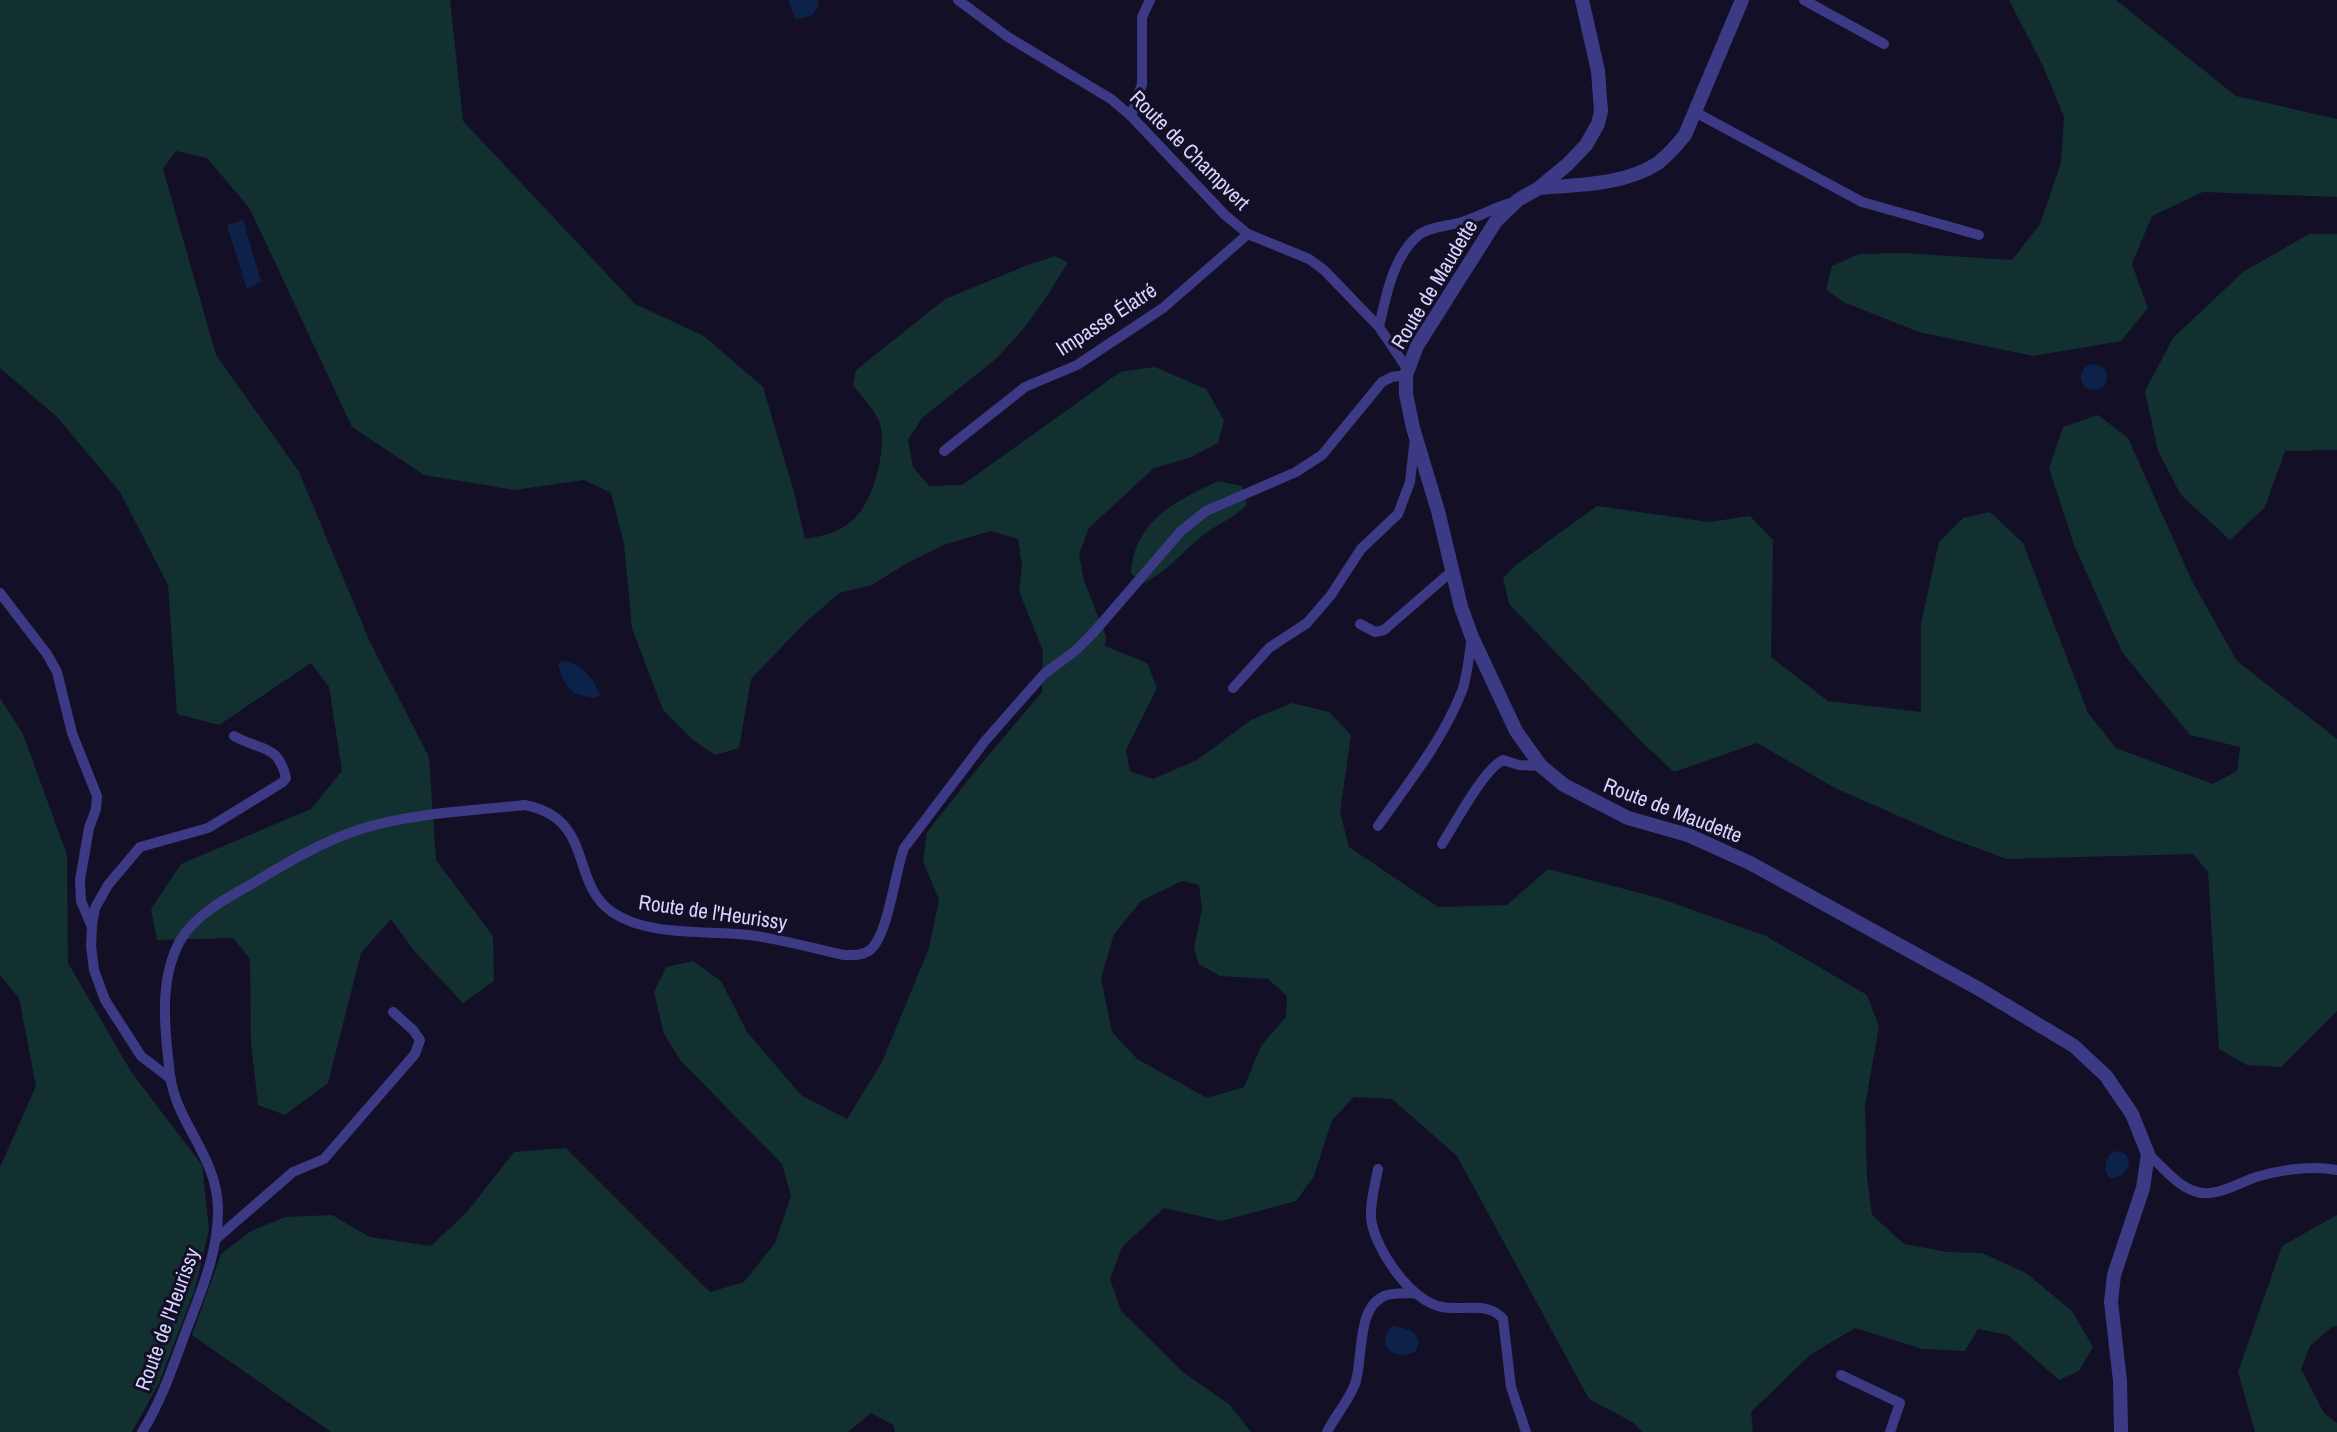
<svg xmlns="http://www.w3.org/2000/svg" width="2337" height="1432" font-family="'Archivo Narrow',sans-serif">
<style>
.green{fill:#12302f;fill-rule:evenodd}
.water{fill:#0c2248}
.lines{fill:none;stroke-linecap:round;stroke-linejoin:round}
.minor{stroke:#3d3a85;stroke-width:10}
.tertiary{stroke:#3d3a85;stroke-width:14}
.labels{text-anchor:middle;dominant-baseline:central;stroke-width:6;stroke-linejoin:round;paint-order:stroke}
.street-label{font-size:21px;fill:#d9d4ff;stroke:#130f26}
</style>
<rect width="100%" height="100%" fill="#130f26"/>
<path class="green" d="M0 0H450L463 121 635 304 704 336 763 387 794 492 805 539C823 536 841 532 855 518 874 499 888 447 879 421 874 409 861 396 853 385L856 370 945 299 1025 266 1055 256 1068 262 1046 298 1024 328 997 358 922 418 908 440 913 467 929 486 962 485 1120 372 1155 367 1206 389 1224 420 1218 443 1189 458 1154 468 1089 528 1079 554 1084 581 1106 636 1105 646 1147 663 1157 688 1126 750 1130 771 1153 779 1197 760 1251 720 1292 703 1329 712 1351 735 1340 812 1349 847 1438 907 1507 905 1548 869 1659 898 1766 936 1867 995 1879 1026 1865 1107 1867 1177 1872 1215 1904 1244 1948 1252 1982 1253 2026 1273 2072 1311 2093 1347 2079 1371 2059 1380 2008 1335 1978 1329 1965 1351 1922 1349 1855 1328 1810 1355 1751 1412 1753 1432H1642L1634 1423 1589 1399 1457 1156 1392 1099 1354 1097 1332 1120 1314 1176 1296 1201 1221 1221 1164 1208 1122 1247 1110 1279 1121 1311 1184 1373 1229 1404 1251 1432H895L893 1425 871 1413 848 1432H331L192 1335 221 1254 251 1231 285 1217 332 1215 370 1237 431 1246 466 1213 514 1152 566 1148 710 1292 744 1282 775 1243 791 1196 782 1164 681 1061 664 1034 654 992 666 967 693 961 721 981 747 1032 801 1095 847 1119 882 1062 929 948 939 900 923 861 927 832 981 764 1042 692 1043 651 1019 591 1022 566 1018 539 991 531 946 544 907 563 872 585 839 593 804 624 751 679 739 748 715 755 692 739 663 710 632 628 624 544 611 493 584 480 515 490 424 475 352 427 250 209 207 158 176 151 163 169 216 355 299 472 370 642 429 757 436 860 493 936 494 981 463 1003 415 952 391 919 361 953 328 1083 285 1115 258 1105 251 1043 250 959 233 938 157 940 151 909 181 864 311 809 342 771 329 687 311 663 219 725 177 714 168 585 120 492 57 417 0 368ZM1182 881 1199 885 1202 909 1194 948 1199 964 1220 976 1268 979 1287 996 1286 1017 1261 1046 1244 1087 1207 1098 1137 1059 1112 1032 1101 978 1114 934 1141 901Z
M2009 0H2116L2236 96 2337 119V197L2203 192 2152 216 2132 264 2148 308 2121 341 2033 356 1919 332 1843 302 1826 289 1832 266 1859 254 1905 253 2012 260 2040 224 2061 163 2064 117 2043 66Z
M2309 234H2337V450L2285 451 2265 507 2230 540 2181 495 2158 451 2145 391 2173 338 2243 272Z
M2098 415 2128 438 2193 583 2237 661 2337 739V1011L2281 1067 2247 1065 2219 1049 2208 872 2193 854 2007 859 1944 836 1835 788 1757 743 1674 772 1643 743 1509 604 1503 578 1517 564 1597 506 1709 522 1750 516 1773 540 1771 657 1828 701 1921 712V623L1939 542 1963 518 1990 512 2023 543 2088 713 2116 748 2213 784 2237 771 2240 747 2190 735 2122 652 2074 545 2049 468 2063 427Z
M1218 481 1242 486 1247 505C1235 517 1220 523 1206 533 1183 550 1170 571 1142 584L1131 573C1134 521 1177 500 1218 481Z
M0 698 23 734 67 855 68 963 132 1073 202 1165 209 1230 195 1289 159 1383 132 1432H0V1167L36 1086 19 998 0 975Z
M2337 1215V1326L2332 1327 2310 1346 2301 1369 2324 1413 2337 1423V1432H2255L2238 1372 2282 1246Z"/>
<path class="water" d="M788 0H818L819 5 811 16 796 20Z
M243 220 261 281 247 290 227 225Z
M2081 377a13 13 0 1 1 26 0a13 13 0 1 1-26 0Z
M565 661C585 667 591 676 600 694L596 698C571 696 563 687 558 663Z
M2116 1151 2122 1152 2127 1156 2129 1167 2122 1175 2111 1179C2102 1171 2105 1163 2110 1154Z
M1392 1326C1405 1329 1414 1327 1419 1342L1416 1351C1395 1362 1374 1347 1392 1326Z"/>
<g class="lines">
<path class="minor" d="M958 0 1008 37 1111 99 1131 116 1225 215 1248 234 1309 259 1324 270 1379 327 1408 370
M1804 0 1884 44
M1695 112 1862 202 1979 235
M1131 116 1142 84V17L1150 0
M1379 327C1386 296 1393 255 1420 234 1432 226 1449 226 1462 222 1481 216 1498 205 1518 201
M944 451 1025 387 1077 365 1163 308 1248 234
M0 593 47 654 57 672 72 733 97 796 96 809 89 828 80 880 81 901 92 927 91 946 94 970 105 1000 141 1056 171 1079
M1360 624 1375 632 1384 630 1452 571
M1233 688 1269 648 1307 623 1331 595 1361 549 1398 514 1410 482 1415 438
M1378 826C1408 783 1443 740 1462 691 1468 674 1469 654 1472 637
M1442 844C1455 824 1483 770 1503 760L1519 765 1541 766
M92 925 95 908 108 885 140 847 208 828 283 782 286 778C278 743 260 751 234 736
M2148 1154C2162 1166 2176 1185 2194 1191 2214 1199 2238 1183 2256 1177 2280 1170 2312 1165 2337 1170
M1378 1169C1375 1185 1370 1202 1371 1218 1374 1248 1411 1302 1442 1307 1463 1311 1489 1301 1503 1319L1511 1387 1526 1432
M216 1239 293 1172 324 1159 415 1054 420 1040 413 1030 393 1012
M1841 1375 1900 1403 1890 1432
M142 1432C162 1400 173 1366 186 1331 201 1292 219 1250 218 1208 217 1156 176 1123 170 1075 165 1032 158 981 180 941 194 916 226 898 250 885 285 864 319 843 358 830 411 813 470 811 525 805 595 819 569 882 612 912 648 937 707 930 749 935 781 939 812 948 844 955 853 955 862 956 870 950 888 936 895 872 904 848L985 741 1044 674 1075 651 1094 632 1181 531 1206 511 1296 472 1322 455 1382 382 1392 377 1406 375
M1327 1432C1335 1416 1348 1402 1355 1384 1364 1359 1355 1305 1387 1295 1395 1293 1406 1293 1415 1293"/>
<path class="tertiary" d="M1582 0 1598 71 1601 111 1598 124 1586 145 1568 164 1539 188 1518 200 1496 221 1417 346 1406 375V394L1413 428 1438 511 1461 607 1472 637 1516 731 1541 766 1564 785 1628 818 1688 835 1750 863 1979 989 2074 1046 2106 1076 2132 1114 2148 1154 2143 1188 2114 1275 2111 1302 2120 1381 2121 1432
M1539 188C1577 185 1625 185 1658 163 1668 155 1677 145 1685 135L1742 0"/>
</g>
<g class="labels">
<g class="street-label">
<text transform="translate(1190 150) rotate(45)">Route de Champvert</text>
<text transform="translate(1434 284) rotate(-59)">Route de Maudette</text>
<text transform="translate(1106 319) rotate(-33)">Impasse Élatré</text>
<text transform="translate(1673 810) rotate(21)">Route de Maudette</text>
<text transform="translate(713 912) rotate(8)">Route de l'Heurissy</text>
<text transform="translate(167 1319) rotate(-70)">Route de l'Heurissy</text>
</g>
</g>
</svg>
